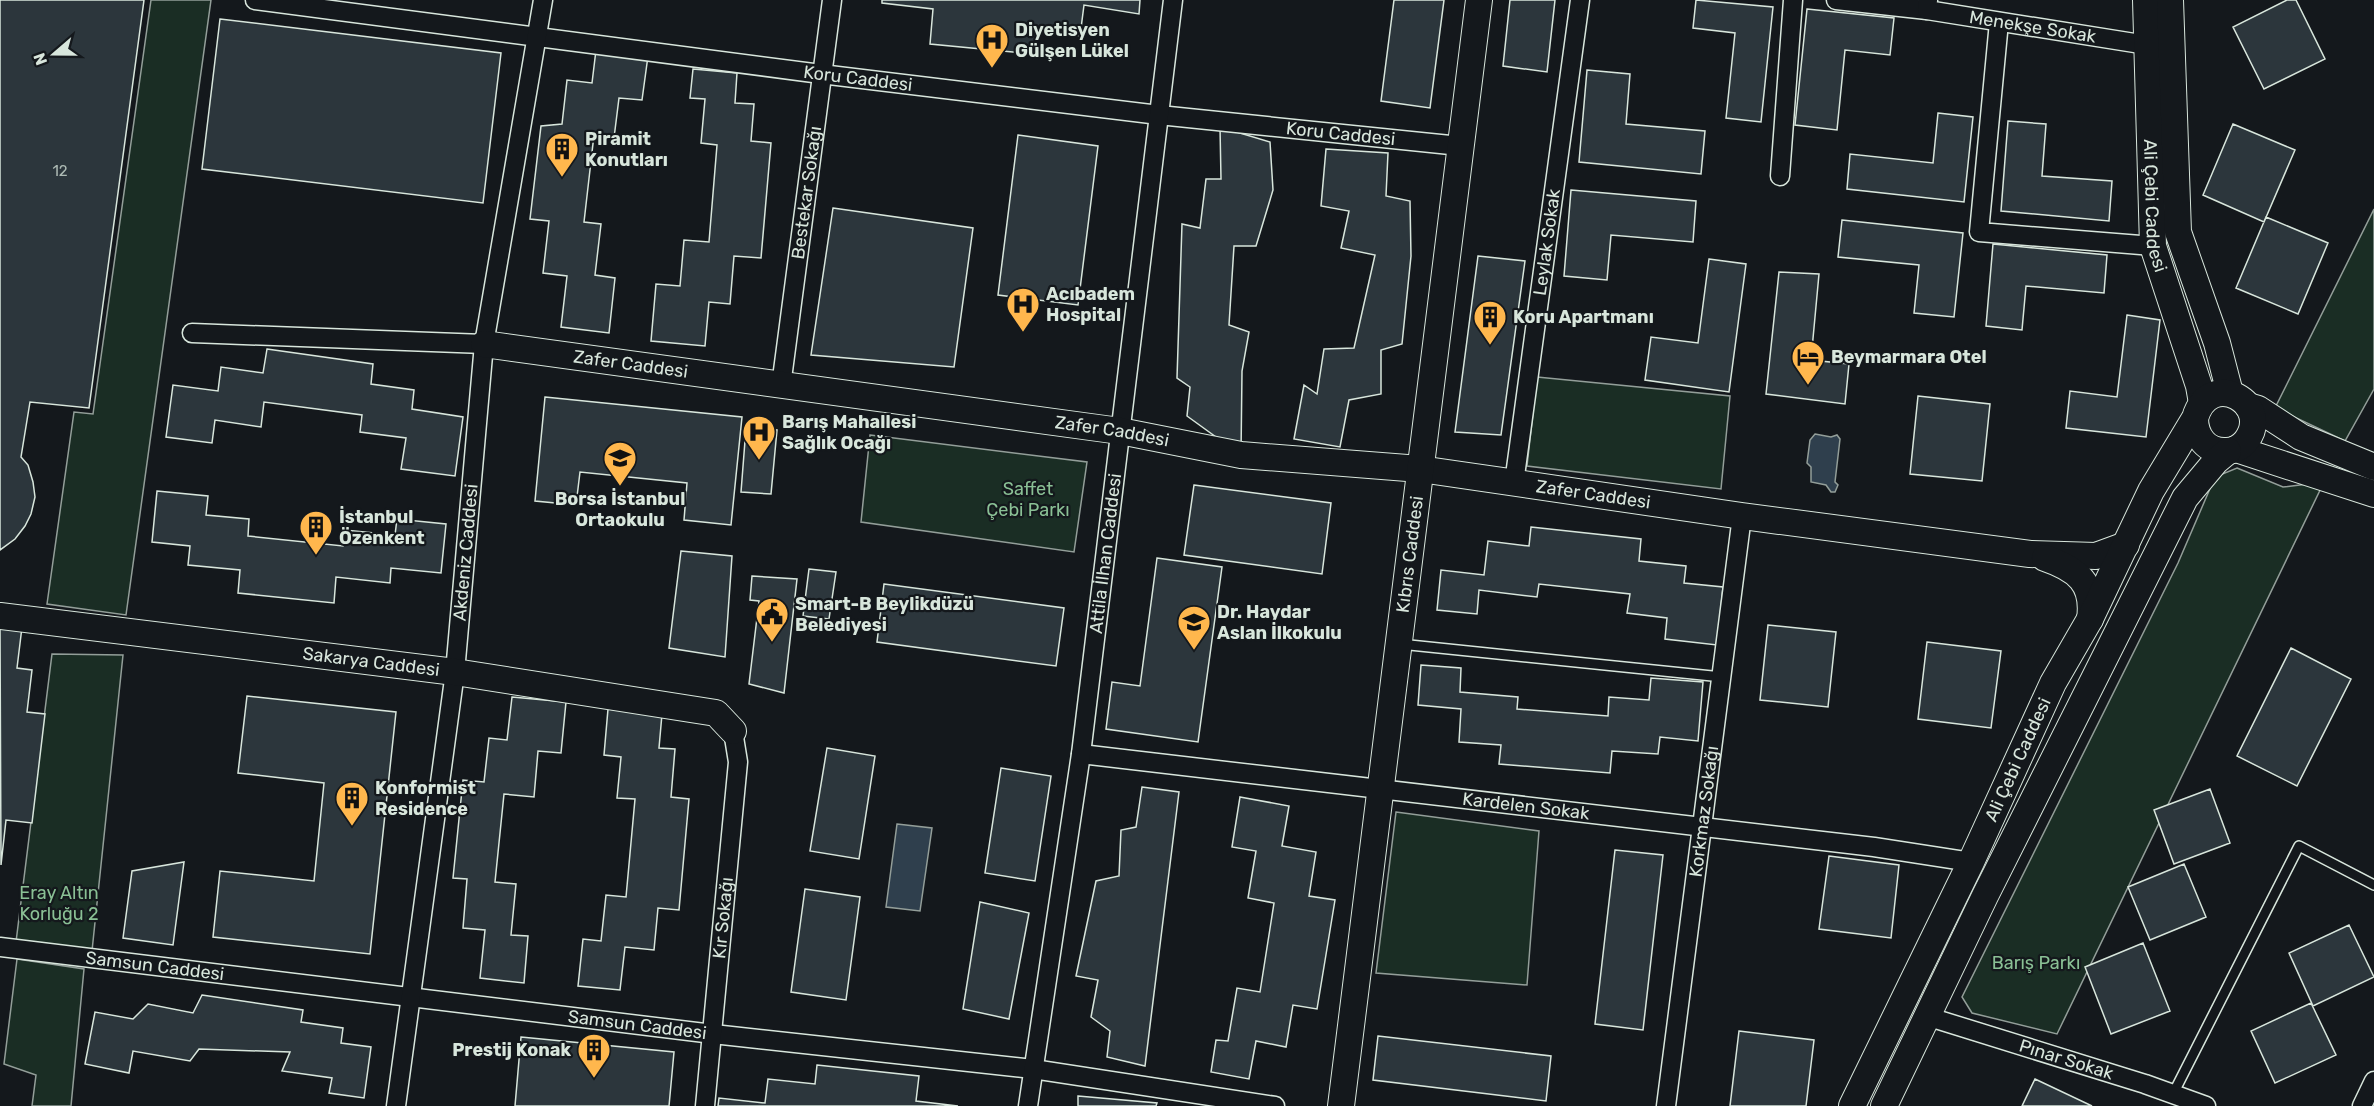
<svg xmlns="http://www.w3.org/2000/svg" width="2374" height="1106" font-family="Rubik,sans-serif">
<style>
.green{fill:#1a2d24;stroke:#939e99;stroke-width:1.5}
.water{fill:#2f3f4d;stroke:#939e99;stroke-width:1.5}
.building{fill:#2c363c;stroke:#d8e6dc;stroke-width:1.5}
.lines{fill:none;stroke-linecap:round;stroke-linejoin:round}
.lane-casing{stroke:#d8e6dc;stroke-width:12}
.street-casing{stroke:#d8e6dc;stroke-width:21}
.secondary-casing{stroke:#d8e6dc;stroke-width:28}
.lane{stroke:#14181c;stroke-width:9}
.street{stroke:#14181c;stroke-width:18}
.secondary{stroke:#14181c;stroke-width:26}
.labels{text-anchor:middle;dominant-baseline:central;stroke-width:4.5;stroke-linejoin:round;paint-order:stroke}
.number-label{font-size:15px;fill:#adbab4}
.street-label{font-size:18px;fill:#d8e6dc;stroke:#14181c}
.poi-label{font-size:18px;font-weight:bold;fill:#d8e6dc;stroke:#14181c;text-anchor:start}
.park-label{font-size:18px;fill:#8ac095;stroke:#14181c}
</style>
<rect width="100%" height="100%" fill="#14181c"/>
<path class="green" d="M151 0H211L126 615 47 604 74 412 93 414Z
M2374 209V389L2345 441 2275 408Z
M1537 377 1730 396 1721 489 1527 466Z
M870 435 1087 462 1074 552 861 522Z
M2237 468 2283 487 2324 482 2057 1034 1972 1013 1962 997 2178 563 2215 477Z
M52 654 123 655 92 951 16 942Z
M1396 812 1539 831 1527 985 1376 973Z
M17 959 84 969 71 1106H32L36 1075 4 1064Z"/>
<path class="water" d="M1815 434 1831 437 1837 435 1840 439 1835 482 1838 485 1835 492H1831L1826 485 1811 482V467L1807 463 1810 440Z
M897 824 932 828 920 911 886 907Z"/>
<path class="building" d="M0 0H144L89 408 30 402 21 457 28 465 33 482 35 497 31 514 25 526 15 539 0 550Z
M882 0H1140L1139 14 1084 5 1080 36 1040 28 1035 54 930 44 933 9 882 3Z
M1394 0H1444L1430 108 1381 101Z
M1510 0H1555L1547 72 1503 66Z
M1696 0 1773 7 1761 122 1726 118 1735 33 1693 28Z
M2287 0H2296L2325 59 2264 89 2233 27Z
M1807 9 1894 18 1890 55 1845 50 1837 130 1795 125Z
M220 19 501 53 483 203 202 169Z
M596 50 648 56 642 100 619 98 614 138 594 135 584 222 601 224 595 275 615 278 609 333 561 327 567 276 543 273 549 221 530 219 541 126 562 124 567 80 592 83Z
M693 69 737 73 735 103 754 104 751 141 771 143 761 258 734 256 730 304 709 302 705 346 651 341 656 284 680 286 684 240 709 242 717 145 701 143 705 99 690 98Z
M1587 70 1630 74 1626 124 1705 131 1701 174 1579 162Z
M1938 113 1973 117 1964 202 1847 189 1850 154 1933 163Z
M2008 121 2046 124 2042 176 2112 181 2109 221 2001 211Z
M2233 124 2295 150 2264 222 2203 195Z
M1220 127 1270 142 1273 190 1256 246H1234L1229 325 1249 332 1242 371 1241 455 1187 416 1190 387 1177 378 1182 224 1200 228 1206 179H1221Z
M1018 135 1098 146 1078 305 998 295Z
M1326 149 1388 153 1386 196 1410 201 1411 256 1402 344 1381 350V394L1349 400 1340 447 1294 439 1304 385 1317 394 1324 349 1354 348 1375 255 1341 248 1349 211 1321 206Z
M1571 190 1696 201 1693 242 1611 235 1607 280 1564 276Z
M833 208 973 228 954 367 811 355Z
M2266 217 2328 243 2298 314 2236 288Z
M1842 220 1963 233 1954 317 1914 313 1919 265 1838 257Z
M1993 244 2107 255 2104 293 2026 286 2022 330 1986 326Z
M1478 256 1525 261 1501 435 1455 432Z
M1709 259 1746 264 1729 392 1645 380 1651 337 1698 343Z
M1779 272 1819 274 1811 360 1849 364 1845 404 1766 394Z
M2127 315 2160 320 2146 437 2066 428 2070 391 2117 397Z
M267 349 373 364 371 384 414 390 412 409 463 417 455 476 401 469 406 438 360 432 362 415 264 402 261 427 215 420 212 443 166 437 173 385 218 391 221 367 263 373Z
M1918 396 1990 404 1982 481 1910 474Z
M545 397 742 417 731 525 684 520 687 483 580 472 576 505 535 501Z
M746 428 777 430 771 494 741 492Z
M1194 485 1331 503 1322 574 1184 555Z
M157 491 208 496 206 515 249 519 248 536 343 546 345 530 395 535 397 519 446 524 441 573 391 568 390 583 336 577 334 603 238 593 240 570 188 565 190 546 152 542Z
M1531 527 1641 539 1639 561 1686 566 1684 583 1723 587 1717 645 1665 639 1667 618 1627 613 1630 594 1539 584 1537 597 1479 590 1477 614 1437 610 1441 570 1484 575 1488 541 1529 546Z
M681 551 732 556 725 657 669 648Z
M1157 558 1222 567 1198 742 1106 729 1112 682 1140 686Z
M809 569 836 572 829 619 803 616Z
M752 576 797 579 784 693 749 684 759 601 750 600Z
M884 584 1064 608 1056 666 877 642Z
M0 624 22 627 17 668 32 670 27 712 45 714 32 823 6 820 1 865Z
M1768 625 1836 632 1828 707 1760 700Z
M1927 642 2001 651 1991 728 1918 719Z
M2291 648 2351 679 2297 786 2237 756Z
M1421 665 1461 668 1460 692 1518 697 1517 709 1608 716 1609 697 1649 700 1651 678 1703 682 1698 741 1660 737 1658 754 1612 751 1610 773 1499 764 1501 745 1459 742 1461 709 1418 705Z
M247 696 396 712 370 954 213 937 220 871 314 881 324 783 238 773Z
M512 697 566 702 561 753 538 751 534 797 504 794 495 882 516 884 511 935 528 936 524 983 480 978 485 930 463 928 467 879 453 878 463 780 484 782 489 738 507 740Z
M608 709 662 714 659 748 675 749 671 797 689 799 679 910 658 908 654 950 625 947 620 990 578 986 583 939 601 941 606 895 626 897 635 799 617 798 621 757 604 755Z
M827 748 875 756 859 859 810 851Z
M1001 768 1051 776 1035 881 985 873Z
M1142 787 1179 792 1145 1066 1107 1057 1110 1031 1091 1017 1098 980 1076 976 1096 881 1119 876 1121 830 1136 827Z
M2210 789 2230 843 2174 864 2154 810Z
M1240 797 1289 806 1282 846 1316 852 1309 896 1335 900 1317 1009 1293 1005 1286 1047 1256 1041 1249 1079 1211 1072 1216 1040 1228 1041 1237 988 1260 992 1274 903 1248 898 1256 851 1232 847Z
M1615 850 1663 855 1643 1030 1595 1024Z
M1829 856 1899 865 1891 938 1819 929Z
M184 862 173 945 123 938 132 871Z
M2184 864 2206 917 2150 940 2128 887Z
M805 889 860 897 846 1000 791 992Z
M980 902 1029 913 1009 1019 963 1009Z
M2349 925 2374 977 2313 1006 2289 953Z
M2143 943 2170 1011 2111 1034 2085 967Z
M202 995 303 1010 301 1022 343 1028 341 1043 371 1047 364 1098 329 1093 332 1078 282 1071 290 1052 199 1049 190 1061 133 1051 129 1073 85 1064 95 1012 133 1019 148 1004 193 1013Z
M2311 1003 2336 1055 2275 1083 2251 1031Z
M1739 1031 1814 1040 1806 1106H1730Z
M1378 1036 1551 1056 1546 1101 1373 1080Z
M521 1037 674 1052 669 1106H515Z
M817 1065 919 1076 916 1101 958 1106H718L719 1098 765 1103 768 1079 815 1084Z
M2035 1079 2092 1106H2022Z
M1078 1096 1157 1103 1156 1106H1078Z"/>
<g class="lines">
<g class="lane-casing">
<path id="lane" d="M1400 644 1722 677
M2173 1094 2299 846 2374 885"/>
</g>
<g class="street-casing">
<g id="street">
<path id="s1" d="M255 0 821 74 1159 115 1460 146"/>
<path d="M1836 0 1927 10"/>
<path id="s2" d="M1928 0 1927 10 2147 45"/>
<path d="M1999 22 1979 232 2153 246"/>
<path d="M1780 176 1793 0"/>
<path d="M192 333 484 344"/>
<path id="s3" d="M781 386 832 0"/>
<path id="s4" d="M1514 483 1580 0"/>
<path id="s5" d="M1081 754 1874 847 1971 862"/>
<path id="s6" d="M0 947 713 1034 1033 1069 1275 1106"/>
<path id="s7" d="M1926 1016 2145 1084 2206 1106"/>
<path id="s8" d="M396 1106 455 672 484 344 543 0"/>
<path id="s9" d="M705 1106 738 762 733 731"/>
<path id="s10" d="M1028 1106 1081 754 1173 0"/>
<path id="s11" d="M1666 1106 1742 516"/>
<path d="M2362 1106 2374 1081"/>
</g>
</g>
<g class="secondary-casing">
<g id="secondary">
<path id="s12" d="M2146 0 2153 246 2199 386 2202 403"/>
<path d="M2170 0 2178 232 2217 343 2230 393"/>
<path id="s13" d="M484 344 1120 431 1241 455 1420 469 1742 516 2030 554 2096 556 2126 545"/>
<path d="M2248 406 2258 409 2301 437 2374 467"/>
<path d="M2236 449 2374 494"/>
<path d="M2045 558C2077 569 2095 583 2090 619"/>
<path id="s14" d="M0 616 455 672 716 713 733 731"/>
<path id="s15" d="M1341 1106 1479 0"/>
<path id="s16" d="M1852 1106 1971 862 2053 683 2090 619 2151 491 2195 418C2210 367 2274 404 2246 441 2241 447 2235 451 2226 451 2207 452 2195 437 2195 418"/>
<path d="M1884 1106 1985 896 2185 498 2216 461 2228 451"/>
</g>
</g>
<use href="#lane" class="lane"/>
<use href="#street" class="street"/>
<use href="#secondary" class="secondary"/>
</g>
<defs>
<g id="hospital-pin" transform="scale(1.725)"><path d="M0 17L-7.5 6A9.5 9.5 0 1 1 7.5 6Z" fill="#ffb74d" stroke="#14181c"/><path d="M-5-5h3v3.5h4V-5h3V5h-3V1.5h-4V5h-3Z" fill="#111"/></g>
<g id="building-pin" transform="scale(1.725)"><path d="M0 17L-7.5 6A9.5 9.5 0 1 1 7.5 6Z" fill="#ffb74d" stroke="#14181c"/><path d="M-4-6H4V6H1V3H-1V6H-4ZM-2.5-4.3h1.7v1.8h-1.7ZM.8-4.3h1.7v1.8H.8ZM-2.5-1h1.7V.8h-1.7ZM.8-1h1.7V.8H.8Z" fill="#111"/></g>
<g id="hotel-pin" transform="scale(1.725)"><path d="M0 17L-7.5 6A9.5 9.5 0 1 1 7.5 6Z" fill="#ffb74d" stroke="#14181c"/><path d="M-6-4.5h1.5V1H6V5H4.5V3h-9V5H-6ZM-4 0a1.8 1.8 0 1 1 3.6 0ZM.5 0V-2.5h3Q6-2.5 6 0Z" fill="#111"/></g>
<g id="school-pin" transform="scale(1.725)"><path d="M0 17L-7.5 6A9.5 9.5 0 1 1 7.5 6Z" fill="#ffb74d" stroke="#14181c"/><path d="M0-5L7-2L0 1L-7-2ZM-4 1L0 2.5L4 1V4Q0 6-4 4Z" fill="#111"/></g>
<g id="civic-pin" transform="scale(1.725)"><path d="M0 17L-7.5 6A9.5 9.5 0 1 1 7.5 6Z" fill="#ffb74d" stroke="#14181c"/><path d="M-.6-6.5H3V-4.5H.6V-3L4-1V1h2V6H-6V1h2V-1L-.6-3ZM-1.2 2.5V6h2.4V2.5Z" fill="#111"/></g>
</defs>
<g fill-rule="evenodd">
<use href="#hospital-pin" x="992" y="40"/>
<use href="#building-pin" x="562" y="149"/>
<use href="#hospital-pin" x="1023" y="304"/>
<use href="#building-pin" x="1490" y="317"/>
<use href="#hotel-pin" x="1808" y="357"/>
<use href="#hospital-pin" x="759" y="432"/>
<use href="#school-pin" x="620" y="458"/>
<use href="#building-pin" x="316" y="527"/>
<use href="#civic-pin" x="772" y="614"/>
<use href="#school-pin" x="1194" y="622"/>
<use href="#building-pin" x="352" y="798"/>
<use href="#building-pin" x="594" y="1050"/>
</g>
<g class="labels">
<g class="number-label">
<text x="60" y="171">12</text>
</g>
<g class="street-label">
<text stroke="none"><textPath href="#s2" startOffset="117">Menekşe Sokak</textPath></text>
<text stroke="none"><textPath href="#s1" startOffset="608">Koru Caddesi</textPath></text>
<text stroke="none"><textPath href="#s1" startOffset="1094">Koru Caddesi</textPath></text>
<text stroke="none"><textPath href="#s3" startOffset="195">Bestekar Sokağı</textPath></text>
<text stroke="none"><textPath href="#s12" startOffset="206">Ali Çebi Caddesi</textPath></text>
<text stroke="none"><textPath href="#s4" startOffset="243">Leylak Sokak</textPath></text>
<text stroke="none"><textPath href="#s13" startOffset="148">Zafer Caddesi</textPath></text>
<text stroke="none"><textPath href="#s13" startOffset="634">Zafer Caddesi</textPath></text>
<text stroke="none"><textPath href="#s13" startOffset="1120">Zafer Caddesi</textPath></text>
<text stroke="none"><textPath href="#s8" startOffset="558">Akdeniz Caddesi</textPath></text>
<text stroke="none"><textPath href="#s15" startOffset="556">Kıbrıs Caddesi</textPath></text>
<text stroke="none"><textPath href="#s10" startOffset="558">Attila İlhan Caddesi</textPath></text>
<text stroke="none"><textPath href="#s14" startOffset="374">Sakarya Caddesi</textPath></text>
<text stroke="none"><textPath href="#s16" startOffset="384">Ali Çebi Caddesi</textPath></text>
<text stroke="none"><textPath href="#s5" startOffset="448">Kardelen Sokak</textPath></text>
<text stroke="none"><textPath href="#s11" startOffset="297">Korkmaz Sokağı</textPath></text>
<text stroke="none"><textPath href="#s9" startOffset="189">Kır Sokağı</textPath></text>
<text stroke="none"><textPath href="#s6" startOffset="156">Samsun Caddesi</textPath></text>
<text stroke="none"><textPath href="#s6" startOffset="642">Samsun Caddesi</textPath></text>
<text stroke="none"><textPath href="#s7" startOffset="147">Pınar Sokak</textPath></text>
</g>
<g class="poi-label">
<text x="1015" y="30">Diyetisyen<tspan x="1015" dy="21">Gülşen Lükel</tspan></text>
<text x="585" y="139">Piramit<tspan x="585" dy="21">Konutları</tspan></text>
<text x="1046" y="294">Acıbadem<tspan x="1046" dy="21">Hospital</tspan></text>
<text x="1513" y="317">Koru Apartmanı</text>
<text x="1831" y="357">Beymarmara Otel</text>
<text x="782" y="422">Barış Mahallesi<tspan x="782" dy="21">Sağlık Ocağı</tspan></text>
<text x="620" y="499" text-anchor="middle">Borsa İstanbul<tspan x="620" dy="21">Ortaokulu</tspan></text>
<text x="339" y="517">İstanbul<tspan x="339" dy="21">Özenkent</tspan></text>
<text x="795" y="604">Smart-B Beylikdüzü<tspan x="795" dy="21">Belediyesi</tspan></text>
<text x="1217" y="612">Dr. Haydar<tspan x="1217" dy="21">Aslan İlkokulu</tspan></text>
<text x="375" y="788">Konformist<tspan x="375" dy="21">Residence</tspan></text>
<text x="571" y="1050" text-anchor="end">Prestij Konak</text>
</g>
<g class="park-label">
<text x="1028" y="489">Saffet<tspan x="1028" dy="21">Çebi Parkı</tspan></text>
<text x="59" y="893">Eray Altın<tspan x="59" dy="21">Korluğu 2</tspan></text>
<text x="2036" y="963">Barış Parkı</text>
</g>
</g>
<g transform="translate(54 54) rotate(250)" stroke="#14181c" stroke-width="4.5" paint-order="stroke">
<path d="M0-4.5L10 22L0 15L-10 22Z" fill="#d8e6dc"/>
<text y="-9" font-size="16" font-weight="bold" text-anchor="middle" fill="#d8e6dc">N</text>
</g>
</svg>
